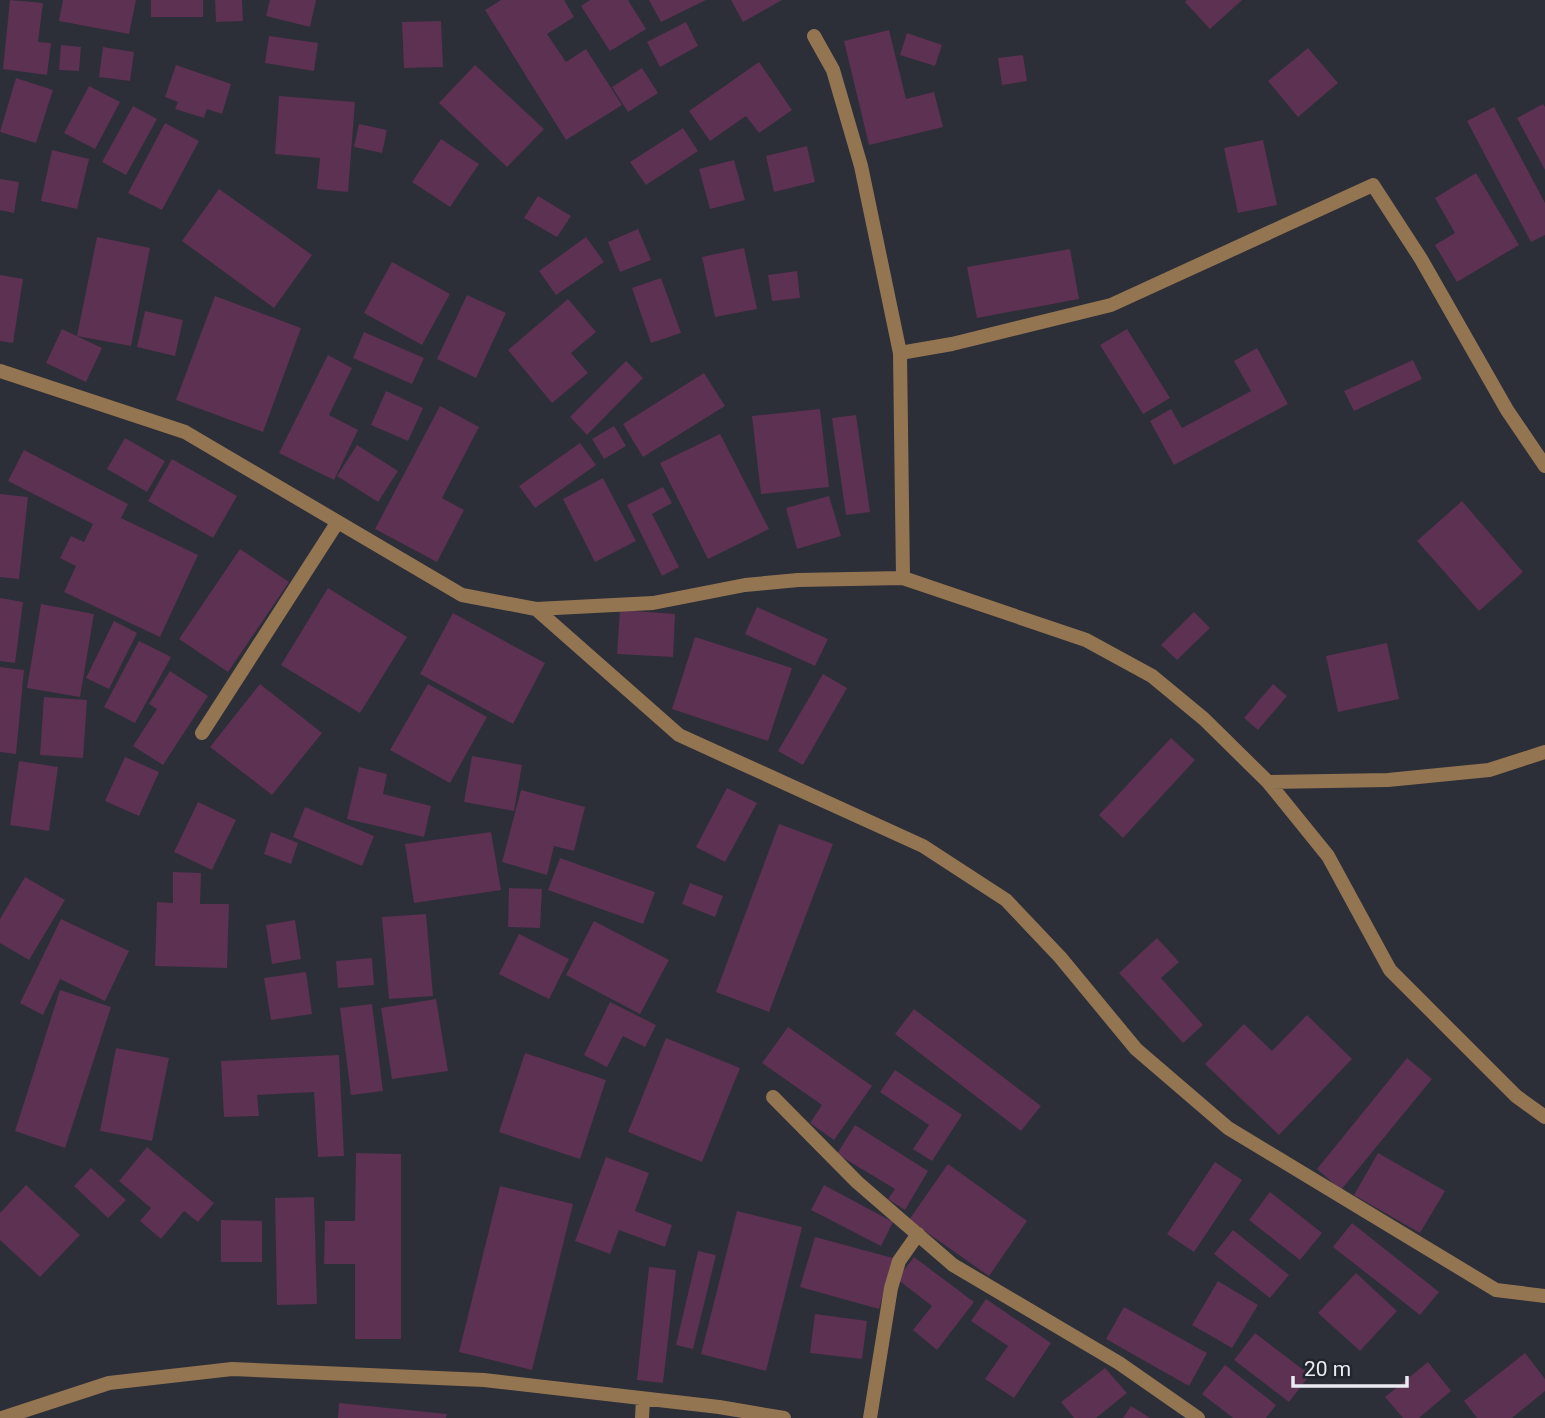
<svg xmlns="http://www.w3.org/2000/svg" width="1545" height="1418" font-family="Roboto,sans-serif">
<style>
.building{fill:#5c3152}
.lines{fill:none;stroke-linecap:round;stroke-linejoin:round}
.minor{stroke:#947552;stroke-width:14}
</style>
<rect width="100%" height="100%" fill="#2c2e38"/>
<path class="building" d="M10 0 43 3 38 42 51 43 47 75 3 69Z
M63 0H136L129 34 59 21Z
M151 0H203V17H151Z
M215 0H242L243 21 216 22Z
M270 0H316L310 27 266 16Z
M501 0H564L574 17 547 34 566 62 586 49 622 105 566 140 485 10Z
M590 0H628L646 29 610 51 581 6Z
M649 0H706L661 22Z
M731 0H782L743 22Z
M1187 0H1242L1210 29 1185 2Z
M441 21 443 67 404 68 402 22Z
M686 22 698 46 660 67 647 42Z
M889 30 906 99 934 92 943 127 869 145 844 41Z
M907 33 942 45 935 66 900 55Z
M269 36 318 43 314 71 265 63Z
M61 45 81 47 79 71 59 70Z
M103 47 134 52 130 81 99 77Z
M1308 48 1338 83 1298 117 1268 81Z
M1023 55 1027 81 1002 85 998 58Z
M759 62 792 110 759 133 746 116 710 141 689 111Z
M176 65 231 84 222 114 207 109 204 118 175 109 178 102 165 97Z
M475 65 544 129 507 167 439 103Z
M642 68 658 93 628 112 612 87Z
M16 78 53 90 36 143 0 132Z
M89 86 120 102 95 149 64 133Z
M279 96 355 102 348 192 317 189 320 158 275 154Z
M1543 104 1545 107V170L1517 118Z
M133 106 157 119 126 175 102 162Z
M1494 107 1545 203V235L1531 242 1467 121Z
M165 123 199 141 162 210 128 193Z
M359 124 387 130 382 153 354 147Z
M683 128 698 151 646 185 630 162Z
M441 139 479 164 450 207 412 182Z
M1263 140 1277 205 1238 213 1224 148Z
M807 146 815 182 774 192 766 156Z
M52 150 89 159 77 209 41 201Z
M734 160 745 200 710 209 699 169Z
M1476 173 1519 245 1457 282 1435 245 1455 233 1435 198Z
M0 179 19 182 14 213 0 210Z
M219 189 312 255 274 308 182 241Z
M538 196 571 216 557 237 524 218Z
M638 229 651 260 620 272 608 242Z
M97 237 150 248 131 346 77 336Z
M586 237 604 262 556 295 539 271Z
M744 248 757 309 715 317 702 257Z
M1070 249 1079 299 977 318 967 267Z
M392 262 450 294 422 345 364 313Z
M797 271 800 298 772 301 768 275Z
M0 275 23 279 13 343 0 341Z
M661 278 681 333 651 343 632 288Z
M467 295 506 313 476 378 437 359Z
M215 296 301 328 263 432 176 400Z
M568 299 596 332 571 353 588 373 552 403 508 350Z
M145 311 183 320 175 356 137 347Z
M62 329 102 348 86 382 46 363Z
M1127 329 1170 398 1143 414 1100 345Z
M364 332 424 358 412 384 353 358Z
M1257 348 1288 404 1174 465 1150 421 1171 409 1182 428 1251 391 1234 361Z
M328 355 352 368 329 415 358 430 334 480 279 453Z
M1413 360 1422 379 1354 411 1344 391Z
M626 361 643 378 587 435 570 417Z
M704 373 725 406 643 457 623 424Z
M386 391 423 408 408 441 371 425Z
M440 406 479 427 442 498 464 510 437 562 375 529Z
M820 409 829 487 761 494 752 416Z
M856 415 870 512 846 515 832 418Z
M614 426 626 446 604 459 592 439Z
M720 434 769 529 708 559 660 463Z
M125 438 165 461 147 492 107 469Z
M580 443 596 465 535 508 519 486Z
M357 445 398 471 378 502 337 476Z
M24 450 128 504 121 518 198 555 160 637 64 592 76 566 60 558 71 536 84 542 93 524 8 481Z
M172 459 237 496 213 538 148 501Z
M603 478 636 541 595 562 563 499Z
M663 487 672 503 652 514 679 567 662 576 627 505Z
M0 494 28 497 19 579 0 577Z
M829 496 841 536 797 549 786 508Z
M1462 501 1523 572 1479 611 1417 541Z
M240 549 289 582 228 672 179 639Z
M328 588 407 637 360 713 281 665Z
M0 598 23 602 15 663 0 661Z
M41 604 94 614 80 697 27 688Z
M757 607 828 639 815 666 745 634Z
M620 610 675 614 673 657 617 654Z
M1194 612 1210 628 1177 660 1161 645Z
M453 613 545 663 513 724 420 674Z
M114 621 137 633 109 689 86 678Z
M695 637 792 668 768 741 672 709Z
M139 641 171 657 135 723 104 707Z
M1387 643 1399 699 1338 712 1326 656Z
M0 667 24 670 16 754 0 752Z
M170 671 208 696 163 765 133 746 157 709 149 704Z
M823 674 847 688 803 765 778 751Z
M260 684 322 733 272 795 210 747Z
M428 684 487 717 450 783 390 750Z
M1273 684 1287 696 1258 730 1244 718Z
M44 697 87 700 83 758 40 755Z
M1171 738 1195 760 1123 838 1099 815Z
M472 756 522 765 514 811 464 802Z
M125 757 159 772 139 816 105 801Z
M19 761 58 767 49 831 10 825Z
M359 767 387 774 383 794 431 806 424 837 347 819Z
M727 788 757 803 725 862 696 847Z
M521 790 585 807 574 851 554 846 547 875 502 862Z
M198 802 236 820 212 870 174 852Z
M305 807 374 836 362 866 293 837Z
M779 824 833 844 769 1012 716 992Z
M271 832 298 843 291 864 264 854Z
M491 832 501 890 414 903 405 844Z
M560 858 655 892 643 924 548 890Z
M173 872 201 873 200 904H229L227 968 155 966 157 902 173 903Z
M25 877 65 900 29 960 0 943V919Z
M690 883 723 896 715 917 682 904Z
M509 888 542 889 540 928 508 927Z
M426 914 433 996 389 999 382 917Z
M61 919 129 951 105 1001 60 979 43 1015 20 1003Z
M295 920 301 959 272 964 266 925Z
M594 921 669 960 640 1014 566 975Z
M519 934 569 959 549 999 499 974Z
M1157 938 1179 962 1161 978 1203 1025 1183 1043 1119 973Z
M372 958 374 985 338 988 336 961Z
M306 972 312 1014 271 1020 264 978Z
M60 990 111 1007 65 1148 15 1131Z
M436 999 448 1071 392 1079 381 1008Z
M610 1002 656 1025 645 1047 623 1036 607 1067 584 1055Z
M372 1004 383 1091 351 1095 340 1008Z
M914 1009 1041 1106 1021 1131 895 1034Z
M1307 1015 1352 1059 1279 1135 1205 1064 1244 1024 1272 1051Z
M788 1027 872 1086 834 1140 810 1123 822 1105 762 1063Z
M666 1038 740 1068 702 1162 628 1132Z
M116 1048 169 1058 152 1141 100 1131Z
M525 1053 606 1080 580 1159 499 1132Z
M339 1055 344 1156 318 1157 314 1092 257 1095 259 1116 224 1117 221 1061Z
M1407 1058 1432 1079 1341 1190 1317 1169Z
M895 1070 962 1115 932 1161 913 1149 929 1125 880 1092Z
M855 1125 928 1171 905 1210 888 1199 895 1189 837 1154Z
M147 1147 214 1203 198 1222 184 1211 161 1239 140 1221 151 1208 119 1181Z
M356 1153 401 1154V1339H355V1264H324L325 1221H355Z
M1378 1153 1445 1191 1420 1233 1354 1195Z
M606 1157 649 1173 635 1211 672 1225 665 1247 619 1230 610 1254 575 1241Z
M1215 1162 1242 1180 1194 1252 1167 1234Z
M948 1164 1027 1221 989 1276 909 1220Z
M91 1168 126 1200 108 1218 74 1186Z
M26 1185 80 1235 40 1277 0 1240V1213Z
M824 1185 893 1222 881 1246 811 1210Z
M500 1186 573 1204 532 1370 459 1352Z
M1270 1192 1322 1233 1300 1260 1249 1220Z
M314 1197 317 1304 277 1305 275 1198Z
M737 1211 802 1227 766 1371 701 1354Z
M221 1220 262 1221V1262H221Z
M1352 1223 1439 1292 1420 1315 1333 1247Z
M1233 1230 1289 1275 1270 1298 1214 1254Z
M815 1237 893 1258 879 1309 800 1287Z
M698 1251 716 1255 693 1349 676 1345Z
M914 1257 974 1302 937 1350 913 1330 932 1306 897 1279Z
M649 1267 676 1270 663 1383 637 1380Z
M1356 1273 1397 1311 1360 1351 1318 1313Z
M1218 1281 1258 1305 1232 1348 1192 1325Z
M986 1299 1051 1343 1014 1398 985 1379 1008 1346 971 1321Z
M1124 1307 1207 1353 1189 1386 1106 1339Z
M815 1314 867 1321 862 1359 810 1353Z
M1255 1333 1310 1375 1289 1402 1234 1360Z
M1525 1353 1545 1379V1391L1512 1418H1477L1464 1401Z
M1428 1362 1451 1391 1419 1418H1403L1385 1397Z
M1225 1365 1276 1405 1266 1418H1233L1202 1394Z
M1105 1368 1127 1393 1096 1418H1074L1061 1402Z
M339 1403 447 1414 446 1418H338Z
M1131 1406 1150 1418H1123Z"/>
<g class="lines">
<path class="minor" d="M814 36 833 70 861 166 900 353 903 578
M900 353 952 344 1111 305 1373 185 1421 259 1507 410 1545 466
M0 371 185 432 462 595 536 609 653 603 745 585 798 580 903 578 1086 640 1152 676 1204 719 1268 782 1328 856 1390 970 1516 1096 1545 1117
M536 609 679 735 923 846 1006 900 1060 957 1136 1049 1228 1128 1496 1290 1545 1296
M202 733 337 523
M1268 782 1388 780 1489 770 1545 752
M773 1097 857 1182 953 1265 1119 1363 1198 1418
M2 1418 109 1383 232 1369 484 1380 719 1407 784 1418
M642 1418 643 1399
M870 1418 891 1288 899 1261 918 1234"/>
</g>
<path d="M1293 1376v10h114v-10" fill="none" stroke="#eaebf2" stroke-width="3.5"/>
<text x="1304" y="1376" font-size="21" fill="#eaebf2" stroke="#22252d" stroke-width="5" paint-order="stroke">20 m</text>
</svg>
